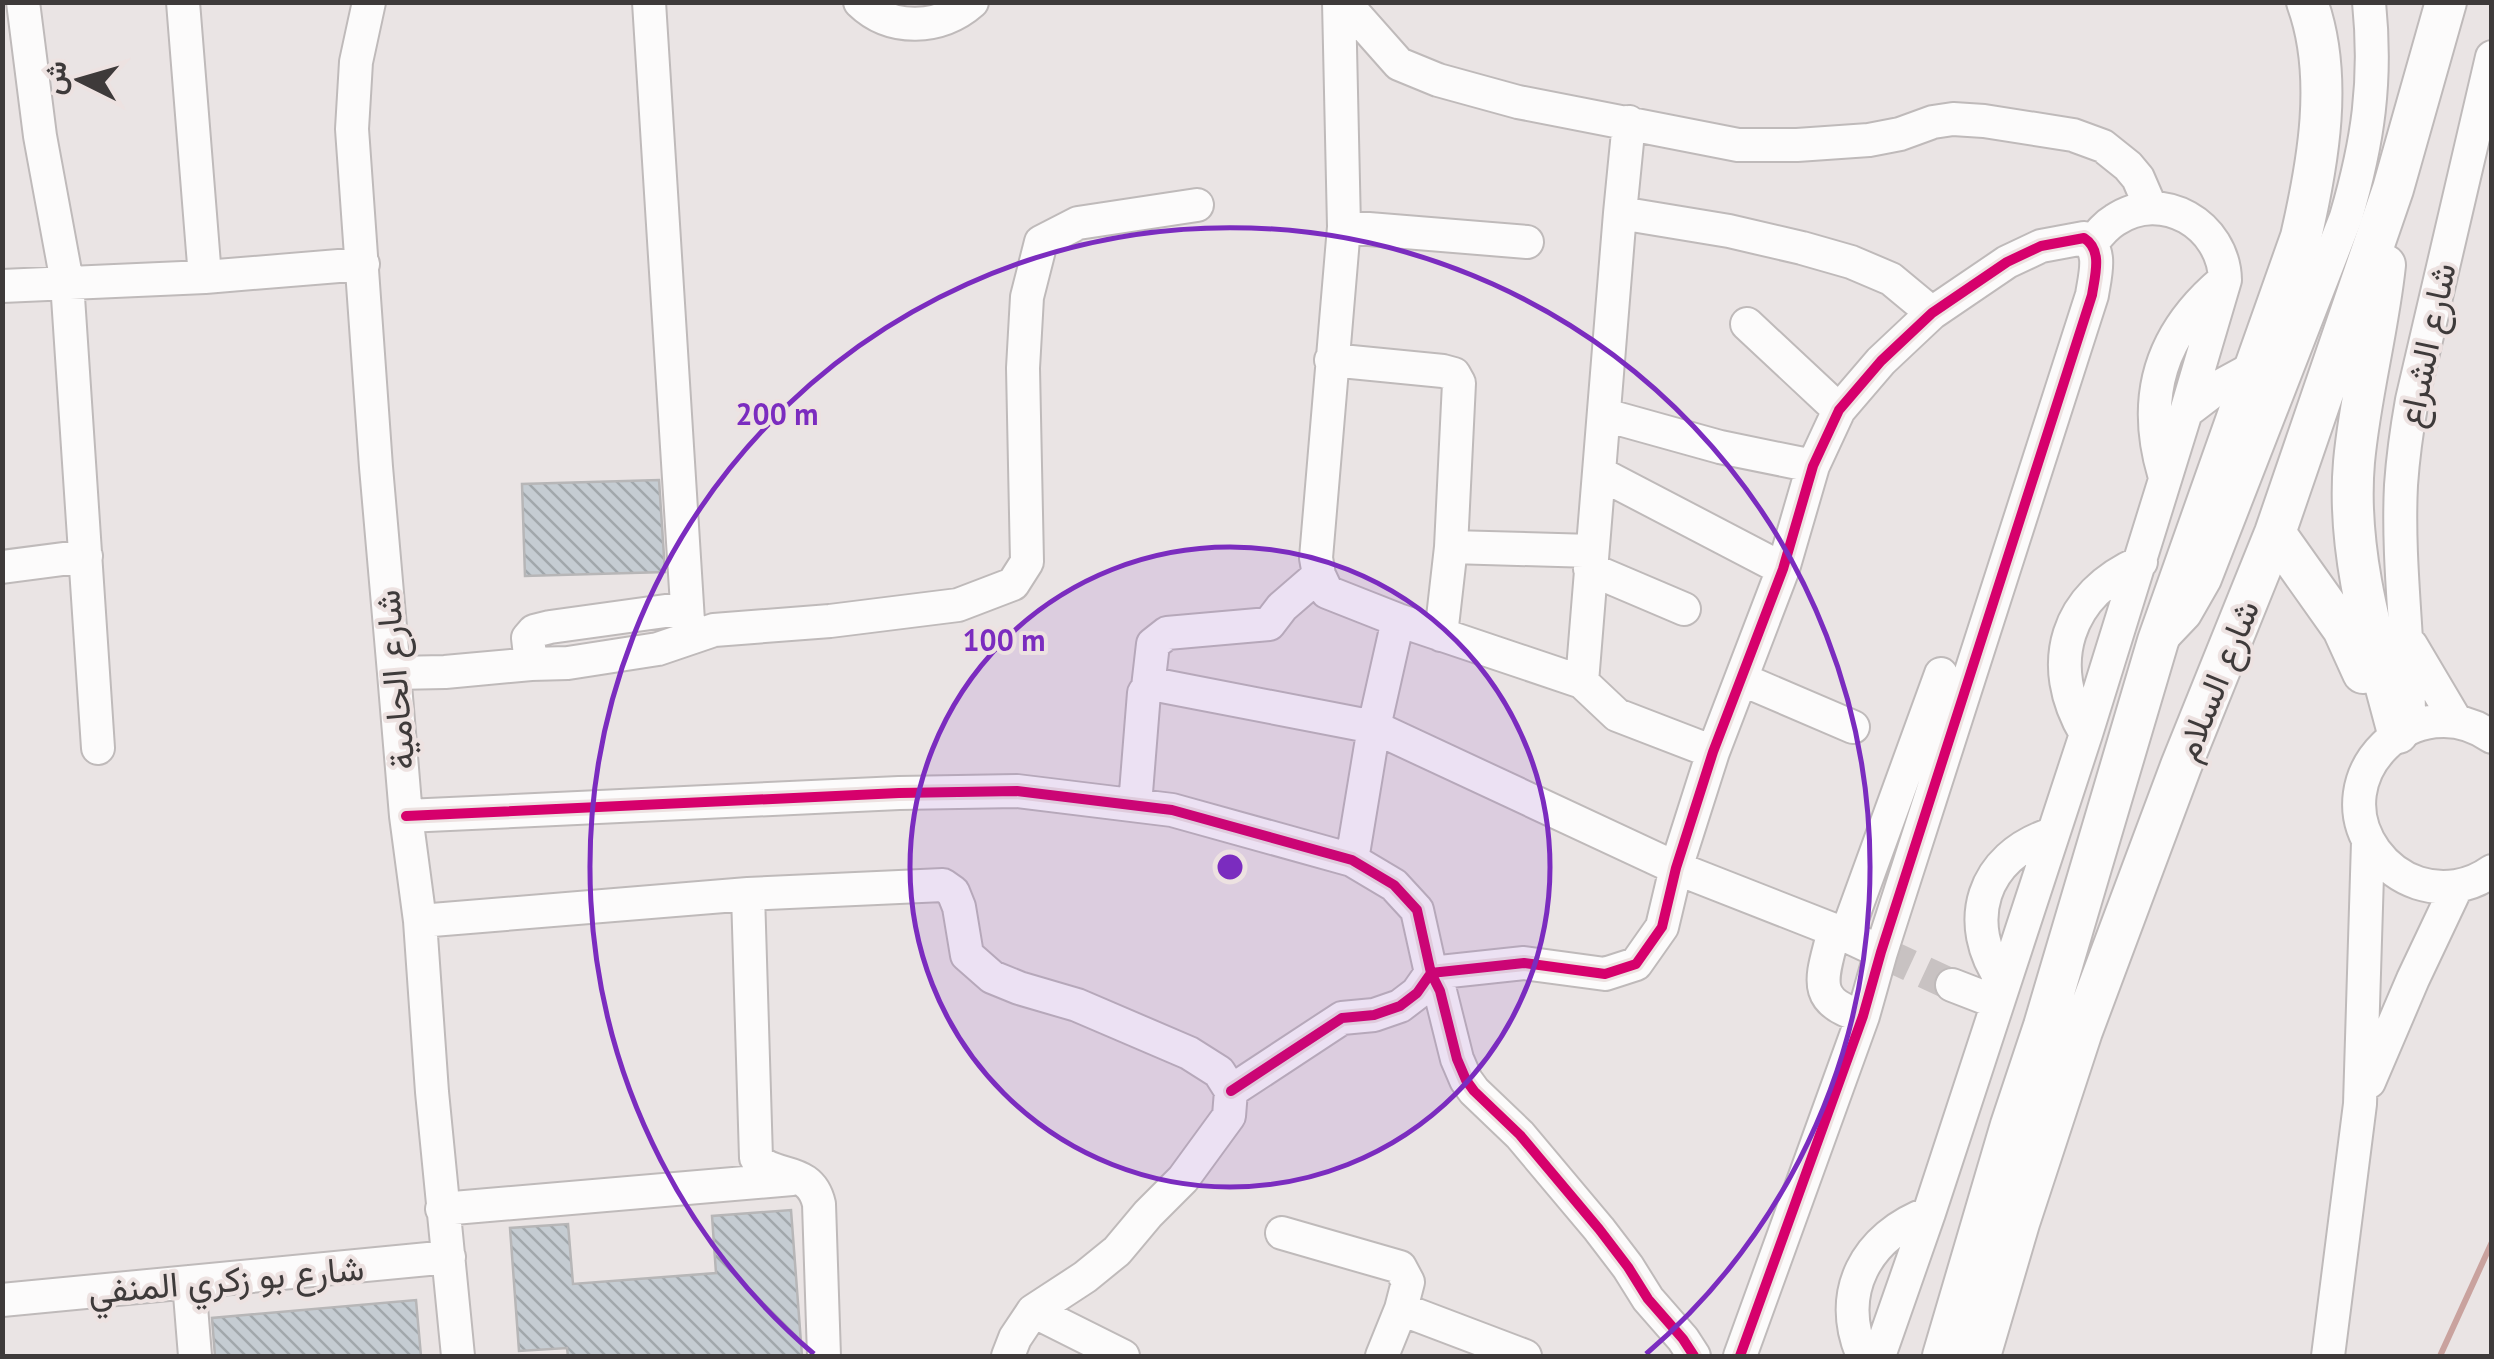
<svg xmlns="http://www.w3.org/2000/svg" width="2494" height="1359" font-family="'PT Sans',Vazirmatn,sans-serif">
<style>
.lines{fill:none;stroke-linecap:round;stroke-linejoin:round}
.stream{stroke:#c9a29e;stroke-width:6}
.building{fill:url(#building-back-hatch);stroke:#b7b6b7;stroke-width:2.5}
.minor-tunnel{stroke:#c8c2c2;stroke-width:32;stroke-dasharray:32 16;stroke-linecap:butt}
.minor-casing{stroke:#bfbaba;stroke-width:36}
.major-casing{stroke:#bfbaba;stroke-width:44}
.minor{stroke:#fcfbfb;stroke-width:32}
.major{stroke:#fcfbfb;stroke-width:40}
.cycleway-casing{stroke:#ede2e1;stroke-width:16}
.cycleway{stroke:#d6006c;stroke-width:10}
.ring{fill:none;stroke:#7b2cbf;stroke-width:5}
.labels{text-anchor:middle;dominant-baseline:central;stroke-width:8;stroke-linejoin:round;paint-order:stroke}
.street-label{font-size:35px;fill:#3e3a3a;stroke:#ede2e1}
.centre{fill:#7b2cbf;stroke:#ede2e1;stroke-width:5}
.ring-label{font-size:30px;text-anchor:middle;font-weight:bold;fill:#7b2cbf;stroke:#ede2e1;stroke-width:8;stroke-linejoin:round;paint-order:stroke}
</style>
<defs>
<pattern id="building-back-hatch" width="6" height="6" patternUnits="userSpaceOnUse" patternTransform="scale(2.5)"><rect width="6" height="6" fill="#c5ccd2"/><path d="M-1 5l2 2M0 0l6 6M5-1l2 2" fill="none" stroke="#a1a7ab"/></pattern>
</defs>
<rect width="100%" height="100%" fill="#eae4e4"/>
<g class="lines">
<path class="stream" d="M2440 1356 2492 1242"/>
</g>
<path class="building" d="M659 480 665 572 525 576 522 484Z
M791 1210 802 1356H568L567 1348 519 1351 510 1228 568 1224 573 1284 716 1273 712 1216Z
M416 1300 421 1356H215L212 1318Z"/>
<g class="lines">
<path class="minor-tunnel" d="M1881 952 1952 985"/>
<g class="minor-casing">
<path id="minor" d="M23 2 40 136 67 282 98 748
M183 2 205 277
M369 2 356 62 352 129 376 467 394 673 406 816 420 921 432 1092 458 1356
M649 2 689 637
M860 2C891 32 940 30 972 2
M1339 2 1344 227 1316 558 1319 575 1327 592 1398 620 1582 682
M1344 2 1399 64 1438 80 1518 102 1738 145H1797L1869 140 1900 134 1933 122 1953 119 1984 121 2073 135 2103 146 2128 166 2138 178 2151 208
M1629 122 1620 213 1729 231 1802 248 1851 262 1891 279 1932 313
M1620 213 1582 682 1617 715 1713 752
M1344 227 1527 242
M2092 243C2099 234 2105 226 2115 220 2162 188 2224 225 2225 280L2186 412
M2 286 205 277 363 264
M1747 324 1839 410
M1331 360 1443 371 1454 374 1459 383 1451 547 1441 635
M1605 415 1720 447 1813 466
M1599 473 1783 569
M2164 474C2141 396 2161 333 2223 281
M1451 547 1592 551
M2 567 86 556
M1590 569 1684 609
M2165 635 2185 614 2205 579 2346 217C2368 142 2377 81 2369 2
M2411 645 2456 721
M531 664 528 638 534 631 550 627 687 608
M394 673 445 672 531 664 568 663 658 649 714 630 830 621 958 605 1013 584 1027 562 1023 368 1027 297 1041 242 1078 223 1197 205
M1741 679 1853 727
M1148 687 1153 644 1167 633 1269 624 1282 607 1319 575
M2409 727C2410 647 2397 566 2401 485 2403 456 2407 428 2412 400L2492 57
M2086 734C2044 664 2066 594 2141 562
M2492 737C2416 683 2321 776 2375 851 2386 866 2400 877 2418 883 2443 891 2470 887 2492 871
M1135 805 1144 693 1148 687 1157 685 1374 727 1676 868 1834 930 1881 952
M406 816 899 793 1017 791 1172 810 1352 860 1394 885 1417 910 1431 973 1440 991 1457 1059 1466 1080 1474 1091 1520 1135 1599 1229 1628 1267 1648 1299 1683 1339 1694 1356
M1352 860 1374 727 1398 620
M748 894 756 1158C773 1180 810 1165 819 1204L824 1356
M420 921 748 894 943 885 953 892 959 907 967 955 992 977 1019 988 1077 1005 1189 1053 1219 1072 1231 1091 1229 1116 1183 1179 1148 1214 1117 1251 1085 1277 1033 1311 1015 1338 1008 1356
M1834 930C1824 974 1807 1002 1863 1016
M1846 935 1941 674
M2003 982C1961 923 1982 856 2052 834
M1952 985 1996 1002
M2369 1082 2413 979 2457 886
M1231 1091 1342 1018 1374 1015 1400 1006 1417 993 1431 973 1524 963 1605 974 1636 964 1662 927 1676 868 1713 752 1783 569 1813 466 1839 410 1881 361 1932 313 2007 262 2041 246 2084 238C2103 250 2095 275 2092 295L1881 952 1863 1016 1740 1356
M442 1209 792 1179
M1282 1233 1400 1267 1408 1282 1401 1309 1382 1356
M189 1282 195 1356
M2 1300 449 1257
M1401 1309 1525 1356
M1033 1311 1123 1356
M1863 1356C1835 1293 1866 1236 1929 1213
M1879 1356 1929 1213 2086 734 2186 412 2220 386 2255 367
M2328 1356 2360 1104 2368 842"/>
</g>
<g class="major-casing">
<path id="major" d="M2385 265C2378 331 2360 396 2354 462 2346 554 2375 645 2398 733
M2275 533 2343 629 2363 673
M1943 1356 2011 1125 2044 1026 2158 641 2301 237C2318 163 2334 76 2307 2
M1980 1356 2019 1223 2082 1031 2181 766 2275 533 2393 189 2446 2"/>
</g>
<use href="#minor" class="minor"/>
<use href="#major" class="major"/>
<g class="cycleway-casing">
<path id="cycleway" d="M406 816 899 793 1017 791 1172 810 1352 860 1394 885 1417 910 1431 973 1440 991 1457 1059 1466 1080 1474 1091 1520 1135 1599 1229 1628 1267 1648 1299 1683 1339 1694 1356
M1231 1091 1342 1018 1374 1015 1400 1006 1417 993 1431 973 1524 963 1605 974 1636 964 1662 927 1676 868 1713 752 1783 569 1813 466 1839 410 1881 361 1932 313 2007 262 2041 246 2084 238C2103 250 2095 275 2092 295L1881 952 1863 1016 1740 1356"/>
</g>
<use href="#cycleway" class="cycleway"/>
</g>
<circle cx="1230" cy="867" r="320" fill="#7b2cbf" fill-opacity=".12"/>
<g class="ring">
<circle cx="1230" cy="867" r="320"/>
<path d="M814 1354A640 640 0 1 1 1646 1354"/>
</g>
<g class="labels">
<g class="street-label">
<text transform="translate(2426 345) rotate(-78)">شارع الشراع</text>
<text transform="translate(394 680) rotate(-95)">شارع الحامية</text>
<text transform="translate(2216 680) rotate(-68)">شارع السلام</text>
<text transform="translate(226 1279) rotate(-5)">شارع بو زكري المنفي</text>
</g>
</g>
<circle cx="1230" cy="867" r="15" class="centre"/>
<g class="ring-label">
<text x="777" y="425">200 m</text>
<text x="1004" y="651">100 m</text>
</g>
<rect width="2494" height="1359" fill="none" stroke="#3e3a3a" stroke-width="10"/>
<g transform="translate(80 80) rotate(275)" stroke="#ede2e1" stroke-width="8" paint-order="stroke">
<path d="M0-8L18 38L0 25L-18 38Z" fill="#3e3a3a"/>
<text y="-15" font-size="28" font-weight="bold" text-anchor="middle" fill="#3e3a3a">ش</text>
</g>
</svg>
